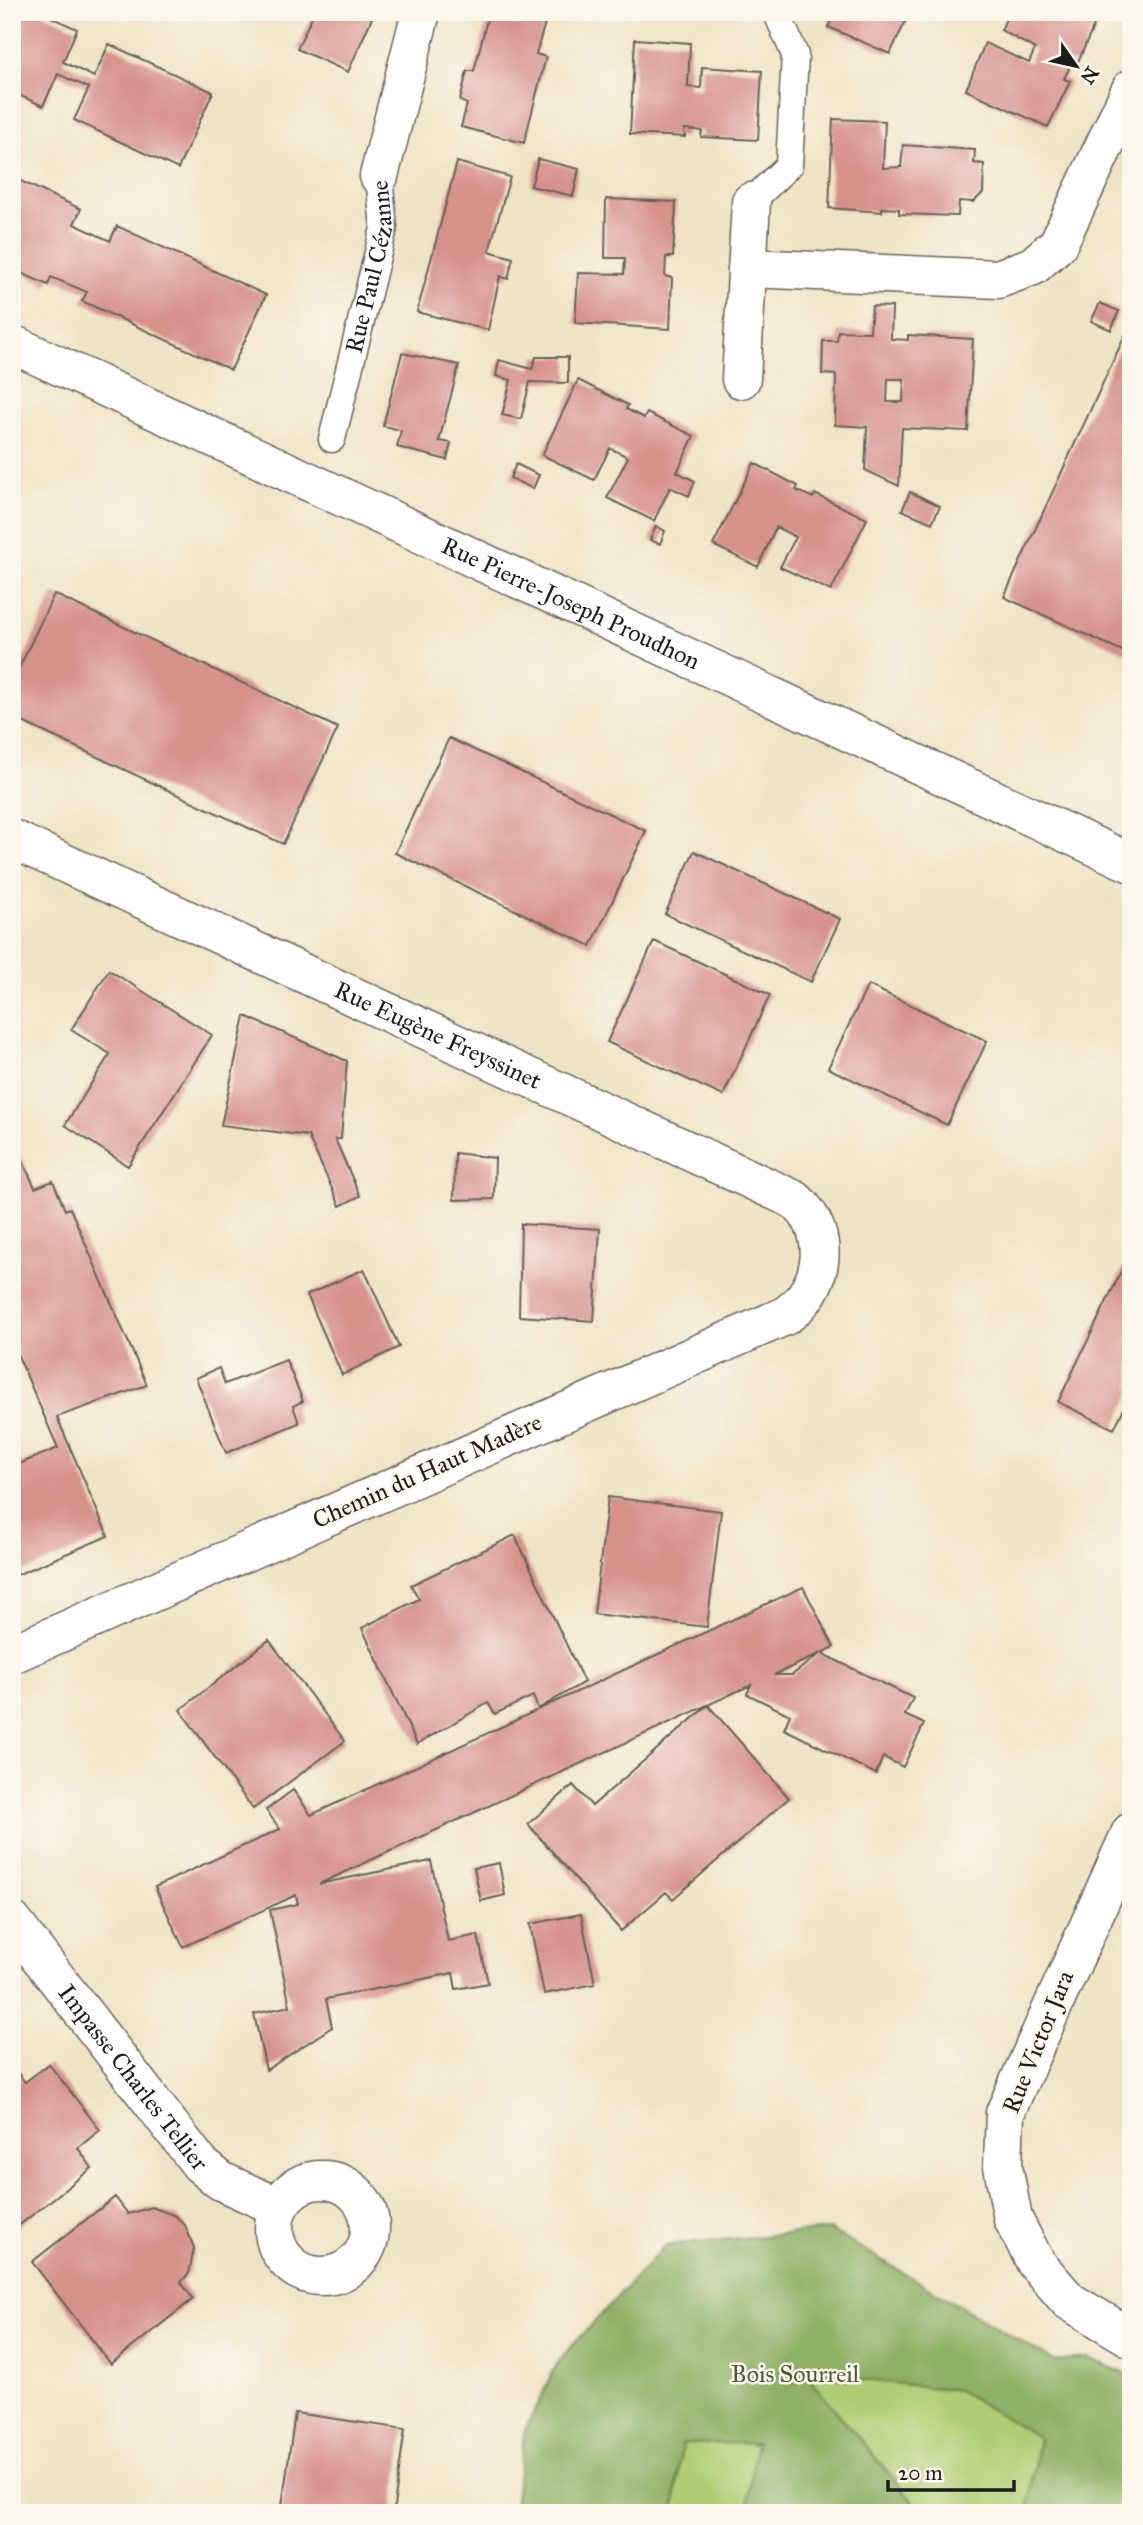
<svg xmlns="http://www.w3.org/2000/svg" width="1143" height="2525" font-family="'IM FELL Great Primer',serif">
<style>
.green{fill:#b0cd73;stroke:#667448;stroke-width:2}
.forest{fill:#8cb065;stroke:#546640;stroke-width:2}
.building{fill:#d6918b;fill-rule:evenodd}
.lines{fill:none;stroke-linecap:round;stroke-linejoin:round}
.lane-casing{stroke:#666257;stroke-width:29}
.street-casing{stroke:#666257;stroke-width:41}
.secondary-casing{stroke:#666257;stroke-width:41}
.lane{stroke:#fff;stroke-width:26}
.street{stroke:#fff;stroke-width:38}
.secondary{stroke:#fff;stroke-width:38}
.labels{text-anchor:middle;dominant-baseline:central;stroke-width:5;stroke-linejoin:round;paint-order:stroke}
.street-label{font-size:24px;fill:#1c1c1c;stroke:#fbf7ec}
.park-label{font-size:24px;fill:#505a3a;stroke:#fbf7ec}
</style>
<rect width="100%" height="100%" fill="#fbf7ec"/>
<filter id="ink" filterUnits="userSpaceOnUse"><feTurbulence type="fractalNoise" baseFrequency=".0143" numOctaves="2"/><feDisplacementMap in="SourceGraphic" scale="14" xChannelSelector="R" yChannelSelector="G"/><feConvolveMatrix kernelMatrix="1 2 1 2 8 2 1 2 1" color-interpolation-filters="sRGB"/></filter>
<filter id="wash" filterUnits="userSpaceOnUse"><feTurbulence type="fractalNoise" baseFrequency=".00686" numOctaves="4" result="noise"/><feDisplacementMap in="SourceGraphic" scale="28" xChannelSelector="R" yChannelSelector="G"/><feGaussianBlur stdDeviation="1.57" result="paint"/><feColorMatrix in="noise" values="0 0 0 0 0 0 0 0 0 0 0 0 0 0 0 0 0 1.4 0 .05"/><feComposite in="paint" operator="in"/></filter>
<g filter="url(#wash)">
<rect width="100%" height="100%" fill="#eee3c4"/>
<path class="green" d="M830 2230 1054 2361 1088 2358 1131 2376V2513H513L525 2430 559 2360 666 2245Z"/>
<path class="forest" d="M830 2230 1054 2361 1088 2358 1131 2376V2513H1027L1039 2438 958 2390 805 2374 914 2503 913 2513H747L756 2443 682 2444 674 2513H513L525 2430 559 2360 666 2245Z"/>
<g id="blocks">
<path class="building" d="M12 12H40L77 29 63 62 94 77 109 44 213 92 178 169 74 120 89 88 58 74 43 106 12 92Z
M314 12H360L372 18 348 72 297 49Z
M489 12H548L536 54 546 57 524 143 461 127 467 104 460 101 467 71H474Z
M835 12H910L890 54 828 27Z
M1009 12H1100L1077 64 1072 62 1064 79 1070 81 1048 127 966 90 985 43 1029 63 1035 49 1001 30Z
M635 39 690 43 688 87 701 88 702 67 762 71 758 140 701 137 702 131 684 129 685 137 630 134Z
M833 119 885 121 883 168 901 167 903 145 975 150 974 163 984 164 983 193 973 202 959 201 958 216 899 214V209L882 208V212L829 208Z
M538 159 579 169 573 196 531 186Z
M457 162 510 177 489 251 513 258 508 279 500 276 488 330 417 312Z
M12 177 81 209 74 224 110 241 117 226 266 295 231 370 82 301 87 292 51 277 48 285 12 269Z
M606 199 676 202 673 257H666L665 276 672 278 670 329 575 323 578 273 624 274 625 258H605Z
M1100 303 1119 311 1111 330 1091 321Z
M872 306 892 307 891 339 908 340V335L973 339 968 431 902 428 899 486 865 470 867 427 835 425 836 375 822 374 823 341H837L838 331 870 332ZM888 379H904L903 402H887Z
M1125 335 1131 338V655L1004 597Z
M402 353 459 365 439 441 451 443 447 460 397 447 401 430 383 426Z
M536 357H568V383L530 382 521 419 502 415 511 380 496 376 499 360 532 369Z
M578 380 628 405 626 409 644 418 647 413 694 436 677 472 695 481 689 496 670 487 654 521 607 498 628 457 610 448 594 480 542 455Z
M754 463 798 486 796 490 813 498 815 494 867 519 831 591 780 567 796 537 776 527 758 567 713 545Z
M516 464 539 475 533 489 510 478Z
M910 492 940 506 932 523 902 510Z
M656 526 665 531 660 544 650 540Z
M54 594 338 728 283 844 12 717V683Z
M449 738 646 831 591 946 395 853Z
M694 851 840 919 811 982 665 914Z
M654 941 770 995 723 1096 607 1042Z
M109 970 212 1035 128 1166 65 1125 110 1054 71 1030Z
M868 985 987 1041 947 1125 828 1068Z
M245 1016 347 1061 341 1139H335L360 1196 340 1206 308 1136 221 1125Z
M17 1148 35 1188 53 1181 65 1210 70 1208 147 1385 57 1417 108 1536 12 1577V1467L58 1448 12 1342V1150Z
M455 1153 495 1158 494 1199 454 1200Z
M521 1224 600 1229 594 1321 519 1316Z
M1131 1251V1394L1114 1429 1058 1402Z
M364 1269 399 1347 342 1375 307 1295Z
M286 1360 303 1401 293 1406 299 1423 226 1453 196 1378 219 1368 225 1384Z
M608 1497 721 1511 707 1627 594 1614Z
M515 1535 584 1682 538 1709 533 1696 495 1714 488 1703 417 1744 362 1628 419 1599 411 1585Z
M803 1587 834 1647 774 1675H792L821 1653 913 1698 905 1715 924 1724 903 1767 883 1757 876 1774 784 1729 790 1715 747 1694 751 1685 319 1884 431 1861 448 1941 478 1935 488 1983 456 1989 453 1973 326 1999 332 2027 266 2070 254 2014 290 2006 270 1910 298 1904 296 1895 183 1947 155 1887 280 1829 266 1810 293 1790 311 1815Z
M269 1640 345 1741 253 1809 180 1710Z
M708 1705 789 1798 673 1899 666 1892 621 1931 528 1824 573 1785 592 1806Z
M499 1863 505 1895 481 1901 474 1868Z
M581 1914 595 1984 544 1994 530 1924Z
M49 2064 100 2130 78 2148 92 2168 12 2231V2065L25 2082Z
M115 2197 128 2214 152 2207 176 2216 185 2225 194 2248 189 2273 181 2282 193 2299 111 2364 32 2262Z
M295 2413 405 2429 393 2513H281Z"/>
</g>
</g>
<g filter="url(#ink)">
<use href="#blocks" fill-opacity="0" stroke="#666257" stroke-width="2"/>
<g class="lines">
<g class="lane-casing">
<g id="lane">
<path d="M751 202 789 165 795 55 779 18 781 12"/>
<path id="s1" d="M332 439 384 228 379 176"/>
</g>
</g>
<g class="street-casing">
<g id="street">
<path d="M379 176 421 12"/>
<path d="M747 268 998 279 1033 266 1058 244 1131 89"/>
<path d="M741 379 751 202"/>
<path id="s2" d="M12 839 795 1200C833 1233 825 1289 785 1316L12 1654"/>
<path d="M1131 1832 1005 2113 1003 2166 1013 2219 1036 2263 1069 2301 1131 2338"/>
<path id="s3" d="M12 1921 200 2164 221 2181 278 2207"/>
<circle cx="322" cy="2228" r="48"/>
</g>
</g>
<g class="secondary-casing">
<g id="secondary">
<path id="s4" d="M12 344 1131 863"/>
</g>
</g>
<use href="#lane" class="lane"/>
<use href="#street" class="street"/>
<use href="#secondary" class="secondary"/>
</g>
</g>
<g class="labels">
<g class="street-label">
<text stroke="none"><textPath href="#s1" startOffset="177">Rue Paul Cézanne</textPath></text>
<text stroke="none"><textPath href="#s4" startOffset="616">Rue Pierre-Joseph Proudhon</textPath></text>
<text stroke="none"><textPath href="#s2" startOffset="469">Rue Eugène Freyssinet</textPath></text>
<text transform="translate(427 1471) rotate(-24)">Chemin du Haut Madère</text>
<text transform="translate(1038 2042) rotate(-68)">Rue Victor Jara</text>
<text stroke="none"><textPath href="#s3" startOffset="198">Impasse Charles Tellier</textPath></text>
</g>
<g class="park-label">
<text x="795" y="2374">Bois Sourreil</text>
</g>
</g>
<rect width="1143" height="2525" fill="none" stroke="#fbf7ec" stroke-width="42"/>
<g transform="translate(1076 66) rotate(124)" stroke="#fbf7ec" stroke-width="5" paint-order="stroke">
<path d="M0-5L12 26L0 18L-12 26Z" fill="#1c1c1c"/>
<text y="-10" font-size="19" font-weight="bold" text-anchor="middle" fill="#1c1c1c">N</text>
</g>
<path d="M888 2480v10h126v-10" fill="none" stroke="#1c1c1c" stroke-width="3.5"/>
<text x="898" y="2480" font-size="21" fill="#1c1c1c" stroke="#fbf7ec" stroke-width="5" paint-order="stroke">20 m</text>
</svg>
